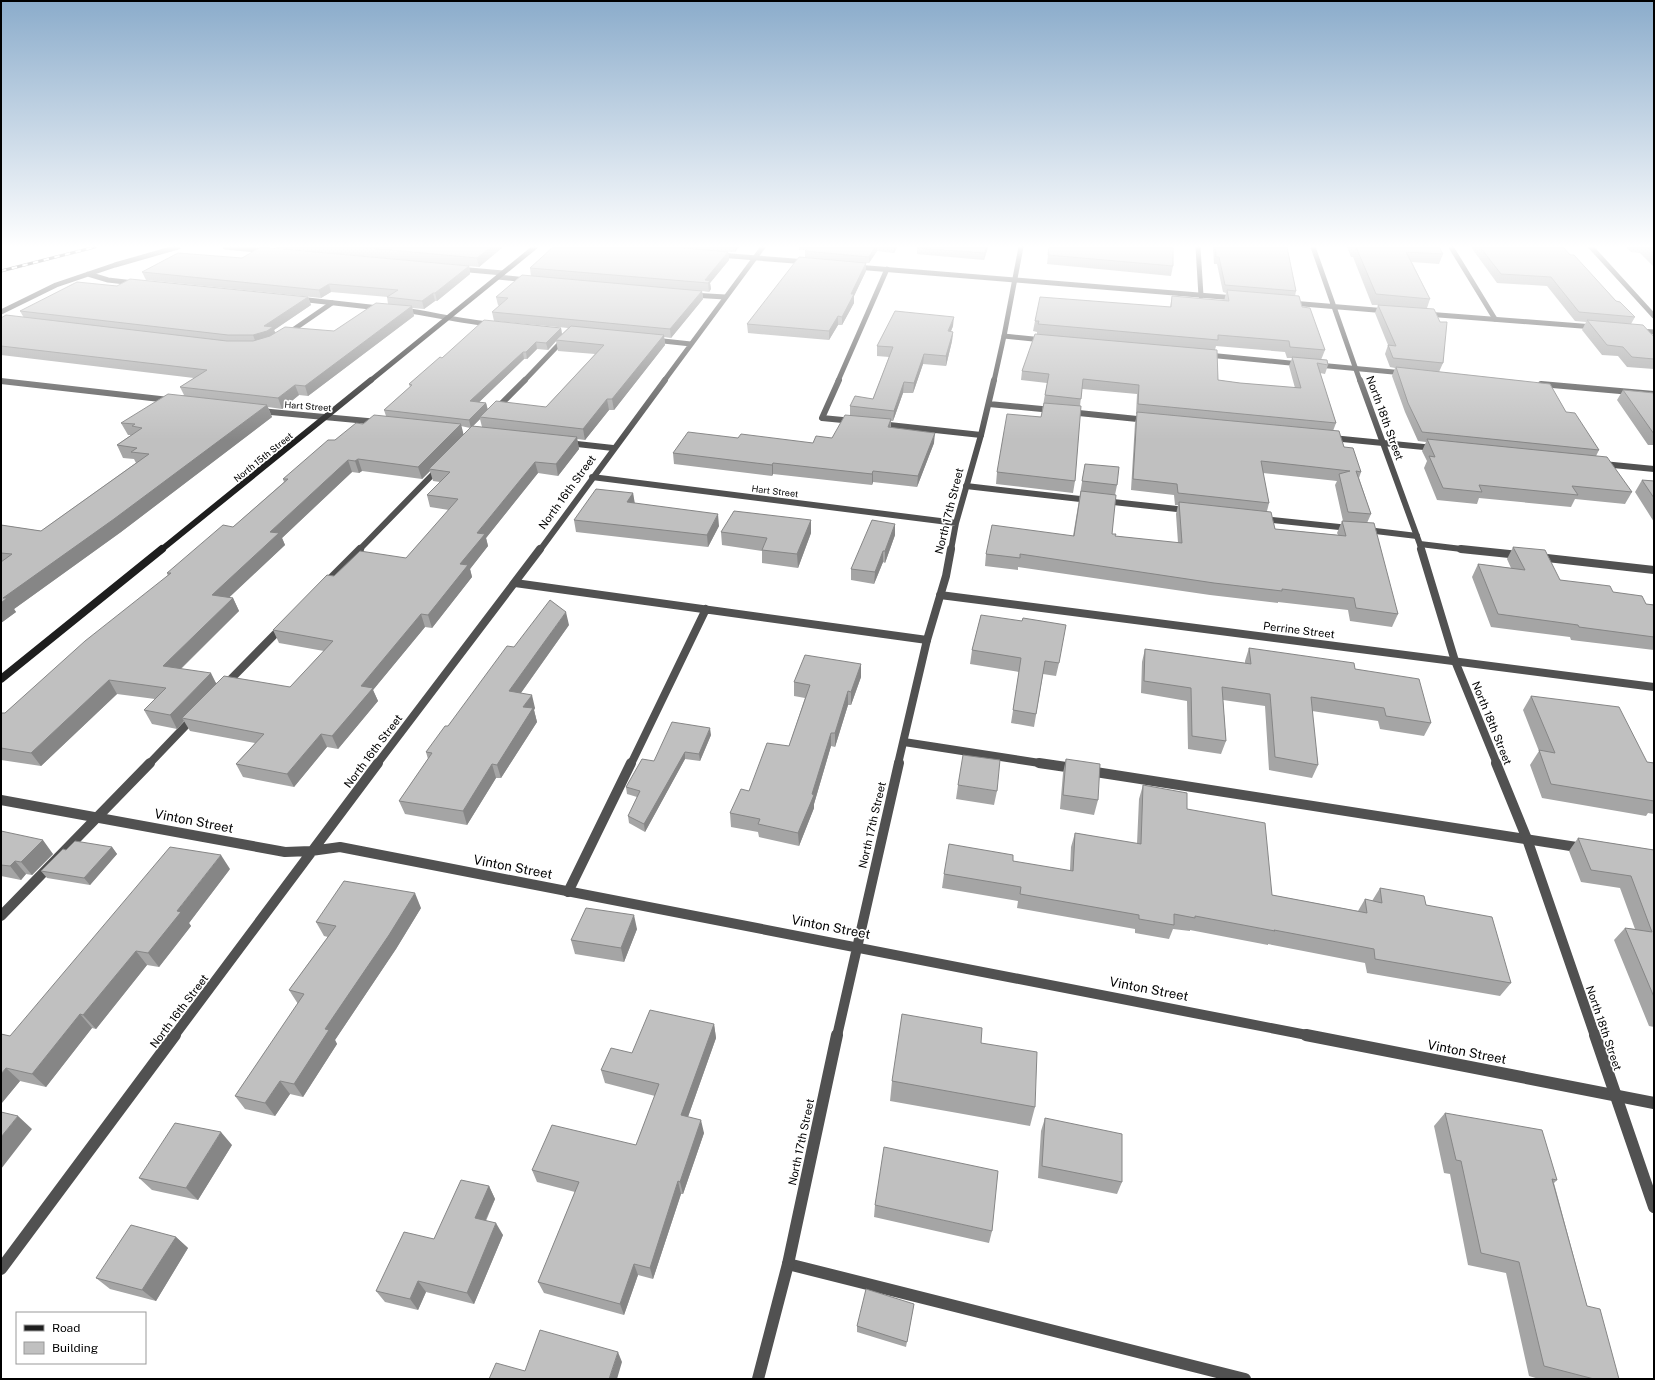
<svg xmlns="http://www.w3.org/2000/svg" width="1655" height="1380" font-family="'Public Sans',sans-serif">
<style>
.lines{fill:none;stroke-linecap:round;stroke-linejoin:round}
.service-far4{stroke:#515151;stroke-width:5}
.service-far3{stroke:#515151;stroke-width:6}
.service-far2{stroke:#515151;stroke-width:8}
.service-far1{stroke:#515151;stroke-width:10}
.service{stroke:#515151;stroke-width:12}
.minor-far4{stroke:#515151;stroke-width:5}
.minor-far3{stroke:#515151;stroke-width:6}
.minor-far2{stroke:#515151;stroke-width:8}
.minor-far1{stroke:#515151;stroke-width:10}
.minor{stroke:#515151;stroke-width:12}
.tertiary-far4{stroke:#515151;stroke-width:5}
.tertiary-far3{stroke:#515151;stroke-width:6}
.tertiary-far2{stroke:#515151;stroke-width:8}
.tertiary-far1{stroke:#515151;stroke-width:10}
.tertiary{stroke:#515151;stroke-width:12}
.secondary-far2{stroke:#1e1e1e;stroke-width:5}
.secondary-far1{stroke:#1e1e1e;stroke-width:6}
.secondary{stroke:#1e1e1e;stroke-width:8}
.rail-casing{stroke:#000;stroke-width:3}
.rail{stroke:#fff;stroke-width:2;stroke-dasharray:5.5;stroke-linecap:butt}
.wall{fill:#a5a5a5;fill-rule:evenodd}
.shaded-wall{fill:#868686}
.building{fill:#c0c0c0;stroke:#868686}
.labels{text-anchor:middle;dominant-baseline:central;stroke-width:3.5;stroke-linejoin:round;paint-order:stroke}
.far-street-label{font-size:9px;fill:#000;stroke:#fff}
.street-label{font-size:11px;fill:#000;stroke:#fff}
.near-street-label{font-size:13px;fill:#000;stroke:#fff}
</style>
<rect width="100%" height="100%" fill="#fff"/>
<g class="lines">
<path class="service-far4" d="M225 247 266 251
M1198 247 1201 296
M1451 247 1495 319
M458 269 503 273
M498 277 527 280
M692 295 725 297
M287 334 332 303
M1004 336 1043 340
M1208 355 1300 364
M1318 365 1404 373
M524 381 565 338
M838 381 887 269"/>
<path class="service-far3" d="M839 380 822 418 853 421
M1541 384 1654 394
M496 409 525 380
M880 424 981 435
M966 486 1089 500
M1104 501 1186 510
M1263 519 1349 528
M1367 530 1417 536
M1420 544 1470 550
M359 550 438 469"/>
<path class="service-far2" d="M1461 549 1519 555
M1538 557 1654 570
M326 583 360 549
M515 583 927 640
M226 684 282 627
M904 742 1046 764
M149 764 193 718
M631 764 706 609"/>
<path class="service-far1" d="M1039 763 1073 768
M1089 771 1583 848
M568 892 631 763
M1 916 150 763"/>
<path class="service" d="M788 1264 1245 1379"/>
<path class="minor-far4" d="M1591 247 1654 316
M88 274 108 280 134 283
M299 299 379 308
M403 310C433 314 462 322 492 324
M1 312 56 285 115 265 178 247
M654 340 691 344
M664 381 763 247
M994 381 1004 336 1021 247"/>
<path class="minor-far3" d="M1 381 169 400
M989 404 1052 410
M260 411 378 422
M1069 412 1147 420
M1332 438 1434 448
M568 443 613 448
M1603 464 1654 469
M592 477 956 523
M540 550 665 380
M951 550 956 523 981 435 994 380"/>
<path class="minor-far2" d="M940 595 1654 687
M377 764 540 549
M898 764 927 640 946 576 951 549"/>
<path class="minor-far1" d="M1 800 285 852 311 851 340 847 1312 1036
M174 1036 378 763
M837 1036 899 763"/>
<path class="minor" d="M1306 1035 1654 1103
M1 1269 175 1035
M758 1379 788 1264 837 1035"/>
<path class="tertiary-far4" d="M1313 247 1360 381
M719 255 807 262
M856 267 1235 298
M1291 303 1387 311
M1426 314 1594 327
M1640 331 1654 332"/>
<path class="tertiary-far3" d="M1360 380 1422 550"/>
<path class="tertiary-far2" d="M1421 549 1455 661 1497 764"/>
<path class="tertiary-far1" d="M1496 763 1527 839 1595 1036"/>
<path class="tertiary" d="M1595 1035 1654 1207"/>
<path class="secondary-far2" d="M370 381 535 247"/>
<path class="secondary-far1" d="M161 550 371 380"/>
<path class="secondary" d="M1 679 162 549"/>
<g class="rail-casing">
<path id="rail" d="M1 271 95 247"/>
</g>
<use href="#rail" class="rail"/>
</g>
<path class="wall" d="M276 247H503L479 267 276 248Z
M553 247H739L735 252H728L729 260 710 283 711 289 709 292 702 291 703 299 671 338 664 337 665 345 614 410H609L585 440 577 439 579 449 558 476 538 473 486 538 488 546 470 569 472 577 432 628 425 627 373 690 378 701 338 749 327 747 294 787 243 777 236 764 255 743 190 731 184 721 177 729 152 724 144 710 155 699 117 694 41 766 1 760V713H5L168 576 167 573 233 527 284 482 283 479 335 440 363 424 386 416 384 410 410 387 409 384 442 358 561 328 562 334 568 328 494 321 492 312 499 306 498 305 496 297 531 276 530 268ZM556 341 558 351 595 354 546 407 488 410 486 403 479 402 524 359H527L537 349 548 350ZM480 419 482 427 473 426ZM461 426 470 428 463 435ZM362 471 422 479 430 471 433 481 440 482 427 495 430 507 449 510 406 558 334 576 273 630 279 643 324 651 290 687 217 683 181 669 239 611 233 598 229 597 285 545 282 538 352 472 359 473Z
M799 247H897L894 253 877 251 869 263H866V271L854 296V303L842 325H838L829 340 748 333 747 324 805 258V251L806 250H799Z
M917 247H988L984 260 917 254Z
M1049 247 1173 266 1171 276 1047 264Z
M1213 247H1287L1296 291 1295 296 1325 350 1321 360 1328 365 1325 374 1320 373 1336 423 1333 431 1361 472 1359 478 1371 514 1367 523 1398 614 1392 627 1350 621 1348 610 1278 602V603L1210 595 1018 567V570L985 566 986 554 1073 536 1085 464 1117 485 1115 495 1112 534 1115 536 1178 543 1176 514 1178 505H1175L1174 495 1131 490 1135 423 1137 414H1136L1137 394 1082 389 1080 406 1075 481 1073 493 996 484 997 472 1041 417 1047 383 1021 380 1022 371 1037 334V332L1033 331 1035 321 1170 307 1172 296 1224 301 1226 293 1223 292 1217 264H1214ZM1216 346 1285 352 1287 358H1292L1289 366 1295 388 1240 383 1218 380 1215 350ZM1263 473 1337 481 1335 485 1343 521H1342L1337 533 1338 535 1275 529 1267 511 1269 503Z
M1347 247H1439L1443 254 1439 264 1412 262 1430 299 1427 308 1443 363 1439 372 1566 412 1599 450 1596 456 1632 492 1625 504 1575 499 1571 507 1479 498 1477 504 1437 500 1424 468 1427 461 1422 451 1426 442 1418 441 1405 412 1392 376 1395 368 1390 367 1385 354 1388 345 1375 313 1378 305H1372L1353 257H1351Z
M1471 247H1563L1616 301 1635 317 1631 324 1654 337V369L1627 367 1618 356 1602 355 1582 330 1586 322 1575 321 1547 286 1497 283Z
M1626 247H1654V267L1640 253 1631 252Z
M242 258 469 266 470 274 437 301H435L424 309 412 308 414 316 308 396 299 395 282 409 268 407 272 417 121 532 14 609 16 612 1 623V525L41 531 136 463 134 459 123 458 117 445 131 435H128L121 423 184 395 180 387 194 378 1 355V318H24L20 311 117 286 308 297 311 305 274 330 276 333 334 331 388 304 387 297H388L331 292 321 298 146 280 142 272Z
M953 326 951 331 953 332 952 341 946 366 923 364 913 393H903L893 421H891V427L934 443 917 487 873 482 872 485 773 474 772 476 674 464 673 453 813 443 832 438 850 415V406L873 399 889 357 877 356V346Z
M1623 390 1654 393V445H1648L1617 400Z
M1642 480 1654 481V522L1635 492Z
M633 493 634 503 719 526 708 547 576 532 574 520Z
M811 520V533L798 568 762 563V551L722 545 721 532Z
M895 524V535L885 563 883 562 874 584 851 580V569Z
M1513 547 1560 580 1613 592 1646 604 1654 605V650L1571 640 1570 637 1491 627 1472 577 1478 564 1511 568 1507 559Z
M981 615 1059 663 1056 676 1043 674 1034 727 1011 723 1019 672 970 664 972 650Z
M569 625 521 693 535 708 534 710 537 722 501 778H496L467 825 405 814 399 801 428 759 426 752 514 647Z
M1249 648 1355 669 1431 723 1424 736 1380 729 1378 721 1312 711 1318 765 1312 778 1269 770 1265 706 1223 700 1226 741 1221 754 1188 749 1187 701 1141 693 1142 662 1145 649 1245 663V661Z
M861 664V677L851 705H848L835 747 831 746 814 804V808L799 846 759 837 758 832 731 827 730 813 789 746 805 698 794 696V682Z
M1531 696 1647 762 1654 763V814L1648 813 1646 816 1542 798 1530 765 1539 751 1523 710Z
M711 735 700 761 685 759 645 832 629 823 628 816 637 797 627 794 626 787 654 761Z
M1066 759 1098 800 1094 815 1060 809 1063 773Z
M958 785 997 791 994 805 956 799Z
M1143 785 1187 809 1272 895 1358 911 1365 899 1372 901 1380 888 1426 905 1511 983 1500 996 1367 973 1365 963 1268 944V945L1190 930V931L1173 929 1169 939 1135 933V929L1017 908 1018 901 942 888 944 874 1070 870 1071 847 1075 833 1137 844 1139 799Z
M1 831 53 854 32 875 26 874 21 880 1 876Z
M1578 838 1654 850V1027L1649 1026 1614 940 1625 928 1635 929 1620 888 1581 882 1569 851Z
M112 847 117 854 90 885 47 878 41 871 66 850Z
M230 869 189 923 191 926 159 967 147 965 96 1029 92 1028 46 1087 20 1081 1 1104 10 1036Z
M421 908 396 949 335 1040 337 1044 303 1097 290 1094 275 1116 245 1109 235 1096 298 1004 289 990 328 937 324 936 316 922Z
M637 929 624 962 575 954 571 940Z
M714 1024 716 1038 688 1117 704 1133 683 1194H681L653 1279 638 1275 624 1315 544 1293 538 1282 575 1192 537 1182 532 1170 636 1145 655 1096 605 1083 601 1070 632 1053Z
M981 1043 1035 1107 1030 1126 890 1101 892 1081Z
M1445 1113 1557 1180 1554 1183 1587 1306 1619 1379H1539L1529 1376 1506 1273 1468 1265 1450 1174 1444 1173 1434 1126Z
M1045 1118 1122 1182 1117 1194 1038 1178 1041 1131Z
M232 1145 198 1200 152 1190 139 1178Z
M489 1186 495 1199 486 1221 503 1235 474 1304 426 1292 418 1310 385 1302 376 1291 434 1239Z
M875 1205 992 1231 989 1243 874 1217Z
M176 1237 188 1248 156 1301 110 1289 96 1278Z
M914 1304 906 1347 857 1332V1326Z"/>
<path class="shaded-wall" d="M491 247H503L479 267 477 258Z
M735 247H739L735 252Z
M875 247H877V251L869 263V257Z
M894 247H897L894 253Z
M986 247H988L984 260 985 253Z
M728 252 729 260 710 283 711 289 709 292 708 283 705 280Z
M866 263V271L854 296V303L842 325V317L851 294Z
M469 266 470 274 437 301 435 293Z
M329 284 331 292 321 298 319 290Z
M702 291 703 299 671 338 670 329Z
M433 293 435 301 424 309 422 301Z
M308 297 311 305 274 330 276 335 256 343 253 335 264 326Z
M412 306 414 316 308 396 305 386Z
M838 316V325L829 340V331Z
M954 317 953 326 947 341 948 331Z
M561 328 562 335 556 340V341L548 350 546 343Z
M953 332 952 341 946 366V356Z
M664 335 665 345 614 410 612 399Z
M536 342 537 349 527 359 526 352Z
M523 352 524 359 472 409 470 401Z
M924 354 923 364 913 393 914 383Z
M904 382 903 393 893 421 894 411Z
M295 385 299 395 282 409 278 398Z
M607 399 609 410 585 440 583 429Z
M486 403 488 411 480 417V419L471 428 469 420Z
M267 405 272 417 121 532 14 609 16 612 1 623V603L3 598Z
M891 419 890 430 888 427Z
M461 424 464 436 429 469 430 471 422 479 418 467Z
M935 433 934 443 917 487 918 476Z
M577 437 579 449 558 476 556 464Z
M358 459 362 471 359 473 355 461Z
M348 460 352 472 282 538 285 545 218 608 212 595 270 532Z
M535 462 538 473 486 538 488 546 470 569 472 577 432 628 428 615 460 564 477 533Z
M773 463V474L772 476V465Z
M873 471V482L872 485V474Z
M633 493 635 504 627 502Z
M718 514 719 526 708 547 707 535Z
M811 520V533L798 568 797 554Z
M895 524V535L885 563V551Z
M883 551V562L874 584 875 572Z
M233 598 239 611 170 679 163 666Z
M566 612 569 625 513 704 509 691Z
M421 614 425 627 373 690 378 701 338 749 332 736 361 686Z
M861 664V677L851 705V692Z
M211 673 218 687 182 718 184 721 177 729 170 715Z
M109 680 117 694 41 766 31 753Z
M848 691V705L835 747V733Z
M532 695 535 708 534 710 537 722 501 778 497 765 523 707Z
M710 728 711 735 700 761 699 754Z
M831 733V746L814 804V808L799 846 798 833 812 794Z
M321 734 327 747 294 787 287 774Z
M685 752V759L645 832 644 824Z
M492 764 496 778 467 825 463 811Z
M43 840 53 854 32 875 21 862Z
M112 847 117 854 90 885 84 878Z
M221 855 230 869 189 923 191 926 159 967 148 953 177 911Z
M15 861 26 874 21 880 10 866Z
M415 893 421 908 396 949 335 1040 337 1044 303 1097 294 1084 325 1029Z
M634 915 637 929 624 962 621 948Z
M136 951 147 965 96 1029 83 1015Z
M80 1014 92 1028 46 1087 32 1074Z
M714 1024 716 1038 684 1128 681 1115Z
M6 1068 20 1081 1 1104V1074Z
M280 1081 290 1094 275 1116 265 1103Z
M18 1116 32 1129 1 1169V1137Z
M701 1120 704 1133 683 1194 680 1182Z
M221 1132 232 1145 198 1200 186 1188Z
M678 1181 681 1194 653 1279 650 1268Z
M489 1186 495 1199 481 1230 475 1218Z
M496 1223 503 1235 474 1304 467 1293Z
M176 1237 188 1248 156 1301 142 1290Z
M634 1264 638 1275 624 1315 620 1304Z
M418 1281 426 1292 418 1310 410 1299Z
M618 1352 622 1362 617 1379H609Z"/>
<path class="building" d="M261 247 469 266 435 293H433L422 301 387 297 398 290 329 284 319 290 142 272 178 253 242 258Z
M359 247H491L477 258Z
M553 247H673L728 252 705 280 710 281 708 283 530 268Z
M809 247H875L869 257 805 251Z
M917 247H986L985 253 917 248Z
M1049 247H1173V266L1048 255Z
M1215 247H1287L1296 291 1225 285 1219 257H1216Z
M1354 247H1439L1443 254 1406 252 1430 299 1376 294 1356 247Z
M1480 247H1563L1570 255H1574L1616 301 1620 302 1635 317 1579 312 1551 277 1501 274Z
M1647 247H1654V254Z
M799 257 866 263 851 294H854L842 317 838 316 829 331 747 324Z
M522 275 702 291 670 329 492 312 508 298 496 297Z
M130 279 308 297 264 326 273 327 267 331 253 335H228L20 311 77 282 117 286Z
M1227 290 1299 296 1302 307 1310 308 1325 350 1290 347 1289 341 1218 335V340L1038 324 1039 321H1035L1040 297 1171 307 1172 296 1229 301Z
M376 303 412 306 305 386 295 385 278 398 180 387 207 370 1 346V318L6 315 227 341H253L270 336 285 327 334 331Z
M1378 305 1434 309 1440 322H1447L1443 363 1393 358 1388 345 1396 346Z
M895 311 954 317 948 331 953 332 946 356 924 354 914 383 904 382 894 411 850 406 855 396 873 399 893 347 877 346Z
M484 320 561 328 546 343 536 342 526 352H523L470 401 486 403 469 420 384 410 412 385 409 384 440 357 442 358Z
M1587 320 1643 325 1654 337V359L1632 357 1623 347 1607 345Z
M571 326 664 335 612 399H607L583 429 480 417 496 401 546 407 604 345 556 340Z
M1035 334 1217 350 1218 380 1240 383 1301 388 1292 357 1327 360 1328 365 1317 363 1336 423 1138 404 1139 385 1083 379 1081 399 1045 395 1049 374 1022 371Z
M1396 367 1550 384 1566 412 1575 413 1599 450 1422 432 1408 403Z
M1623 390 1654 393V434Z
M168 394 267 405 114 519 3 598H7L1 603V562L12 554 1 553V525L41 531 149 454 131 452 137 448 117 445 142 428 132 426 135 424 121 423Z
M1044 403 1081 406 1075 481 997 472 1007 414 1041 417Z
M1137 412 1339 431 1344 447 1353 448 1361 472 1356 471 1371 514 1348 512 1339 474 1350 471 1261 461 1269 503 1178 493 1177 484 1133 479Z
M374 415 461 424 418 467 358 459 355 461 348 460 270 532 279 533 212 595 233 598 163 666 211 673 170 715 144 710 166 688 109 680 31 753 1 748V713H5L85 641 171 573H167L223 525 233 527 288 479H283L328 440H335L356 423 363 424Z
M845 415 891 419 888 427 935 433 918 476 873 471 872 474 773 463 772 465 673 453 688 432 738 438 741 434 813 443 816 436 832 438Z
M472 426 577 437 556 464 535 462 477 533 485 534 460 564 468 565 428 615 421 614 361 686 373 688 332 736 321 734 287 774 236 764 264 734 182 718 224 676 290 687 333 641 273 630 327 575 334 576 360 551 406 558 458 499 427 495 450 472 429 469Z
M1427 439 1607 457 1632 492 1572 486 1578 495 1479 485 1482 492 1443 488 1429 456 1435 457Z
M1085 464 1119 467 1117 485 1082 481Z
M1642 480 1654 481V498Z
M596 489 633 493 627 502 718 514 707 535 574 520Z
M1081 491 1116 495 1112 534H1116L1115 536 1182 543 1179 502 1271 512 1275 529 1346 536 1342 521 1374 523 1398 614 1356 608 1354 598 1282 589V591L1214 583 1020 554V558L986 554 992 525 1074 536Z
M734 511 811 520 797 554 762 550 767 538 721 532Z
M872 520 895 524 885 551H883L875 572 851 569Z
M1513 547 1545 550 1560 580 1610 586 1613 592 1642 596 1646 604 1654 605V637L1579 627 1578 625 1498 614 1478 564 1525 570Z
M550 600 566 612 509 691 532 695 523 707 533 708 497 765 492 764 463 811 399 801 432 753 426 752 445 726H448L507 646 514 647Z
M981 615 1022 621 1023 618 1066 625 1059 663 1045 661 1036 714 1013 710 1021 658 972 650Z
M1249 648 1354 663 1355 669 1419 679 1431 723 1386 716 1384 708 1311 697 1318 765 1275 757 1270 694 1222 687 1226 741 1192 736 1191 688 1144 681 1145 649 1251 664Z
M805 655 861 664 851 692 848 691 835 733H831L812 794 814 795 798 833 758 824 760 819 730 813 741 789 749 791 767 743 789 746 810 685 794 682Z
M1531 696 1619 707 1647 762 1654 763V801L1551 784 1539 750 1555 753Z
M672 722 710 728 699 754 685 752 644 824 628 816 640 791 626 787 642 759 654 761Z
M963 755 1000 760 997 791 958 785Z
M1066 759 1100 764 1098 800 1063 795Z
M1143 785 1187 793V809L1265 823 1272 895 1367 913 1365 899 1382 903 1380 888 1424 896 1426 905 1492 917 1511 983 1375 959 1374 949 1274 930 1275 931 1195 916V918L1174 914V925L1139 919V915L1020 894 1021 887 944 874 949 844 1013 855V861L1073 871 1075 833 1141 844Z
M1 831 43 840 21 862 15 861 10 866 1 865Z
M1578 838 1654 850V997L1625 928 1652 932 1631 876 1591 870Z
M75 841 112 847 84 878 41 871 63 849 66 850Z
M170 847 221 855 177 911 181 912 148 953 136 951 83 1015 80 1014 32 1074 6 1068 1 1074V1034L10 1036Z
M344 881 415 893 389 935 325 1029 329 1030 294 1084 280 1081 265 1103 235 1096 304 994 289 990 336 926 316 922Z
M586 908 634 915 621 948 571 940Z
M650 1010 714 1024 681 1115 701 1120 680 1182 678 1181 650 1268 634 1264 620 1304 538 1282 579 1182 532 1170 552 1125 636 1145 659 1084 601 1070 611 1048 632 1053Z
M902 1014 982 1028 981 1043 1037 1052 1035 1107 892 1081Z
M1 1112 18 1116 1 1137Z
M1445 1113 1542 1130 1557 1180 1552 1179 1587 1306 1600 1309 1619 1379H1594L1544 1366 1519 1262 1481 1253 1461 1161 1456 1160Z
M1045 1118 1122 1134V1182L1042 1166Z
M175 1123 221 1132 186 1188 139 1178Z
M884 1147 998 1171 992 1231 875 1205Z
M461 1180 489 1186 475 1218 496 1223 467 1293 418 1281 410 1299 376 1291 404 1232 434 1239Z
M131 1225 176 1237 142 1290 96 1278Z
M866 1289 914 1304 907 1342 857 1326Z
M540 1330 618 1352 609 1379H489L496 1363 525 1371Z"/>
<linearGradient id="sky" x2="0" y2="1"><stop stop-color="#8baccb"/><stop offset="0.56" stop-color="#fff"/><stop offset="1" stop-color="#fff" stop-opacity="0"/></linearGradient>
<rect width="1655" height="440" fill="url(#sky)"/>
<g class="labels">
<g class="far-street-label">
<text transform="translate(308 406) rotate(4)">Hart Street</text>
<text transform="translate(263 457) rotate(-39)">North 15th Street</text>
<text transform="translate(775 491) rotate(7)">Hart Street</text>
</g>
<g class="street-label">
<text transform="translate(1385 418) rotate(70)">North 18th Street</text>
<text transform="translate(567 492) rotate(-54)">North 16th Street</text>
<text transform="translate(949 511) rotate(-76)">North 17th Street</text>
<text transform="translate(1299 630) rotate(7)">Perrine Street</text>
<text transform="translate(1492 723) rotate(68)">North 18th Street</text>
<text transform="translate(373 751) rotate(-53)">North 16th Street</text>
<text transform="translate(872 825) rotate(-77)">North 17th Street</text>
<text transform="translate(179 1011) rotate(-53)">North 16th Street</text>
<text transform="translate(1604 1028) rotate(71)">North 18th Street</text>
<text transform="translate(801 1142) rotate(-78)">North 17th Street</text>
</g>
<g class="near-street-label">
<text transform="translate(194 821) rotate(11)">Vinton Street</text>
<text transform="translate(513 867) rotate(11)">Vinton Street</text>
<text transform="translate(831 927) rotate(11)">Vinton Street</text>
<text transform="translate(1149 989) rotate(11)">Vinton Street</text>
<text transform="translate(1467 1052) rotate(11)">Vinton Street</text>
</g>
</g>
<rect width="1655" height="1380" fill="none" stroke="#000000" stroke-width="4"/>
<rect x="16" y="1312" width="130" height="52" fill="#ffffff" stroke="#999999"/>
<rect x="24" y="1325" width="20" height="6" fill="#1e1e1e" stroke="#999999"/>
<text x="52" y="1332" font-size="12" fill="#000000">Road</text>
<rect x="24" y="1342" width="20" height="12" fill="#c0c0c0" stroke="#999999"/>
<text x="52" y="1352" font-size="12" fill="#000000">Building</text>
</svg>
